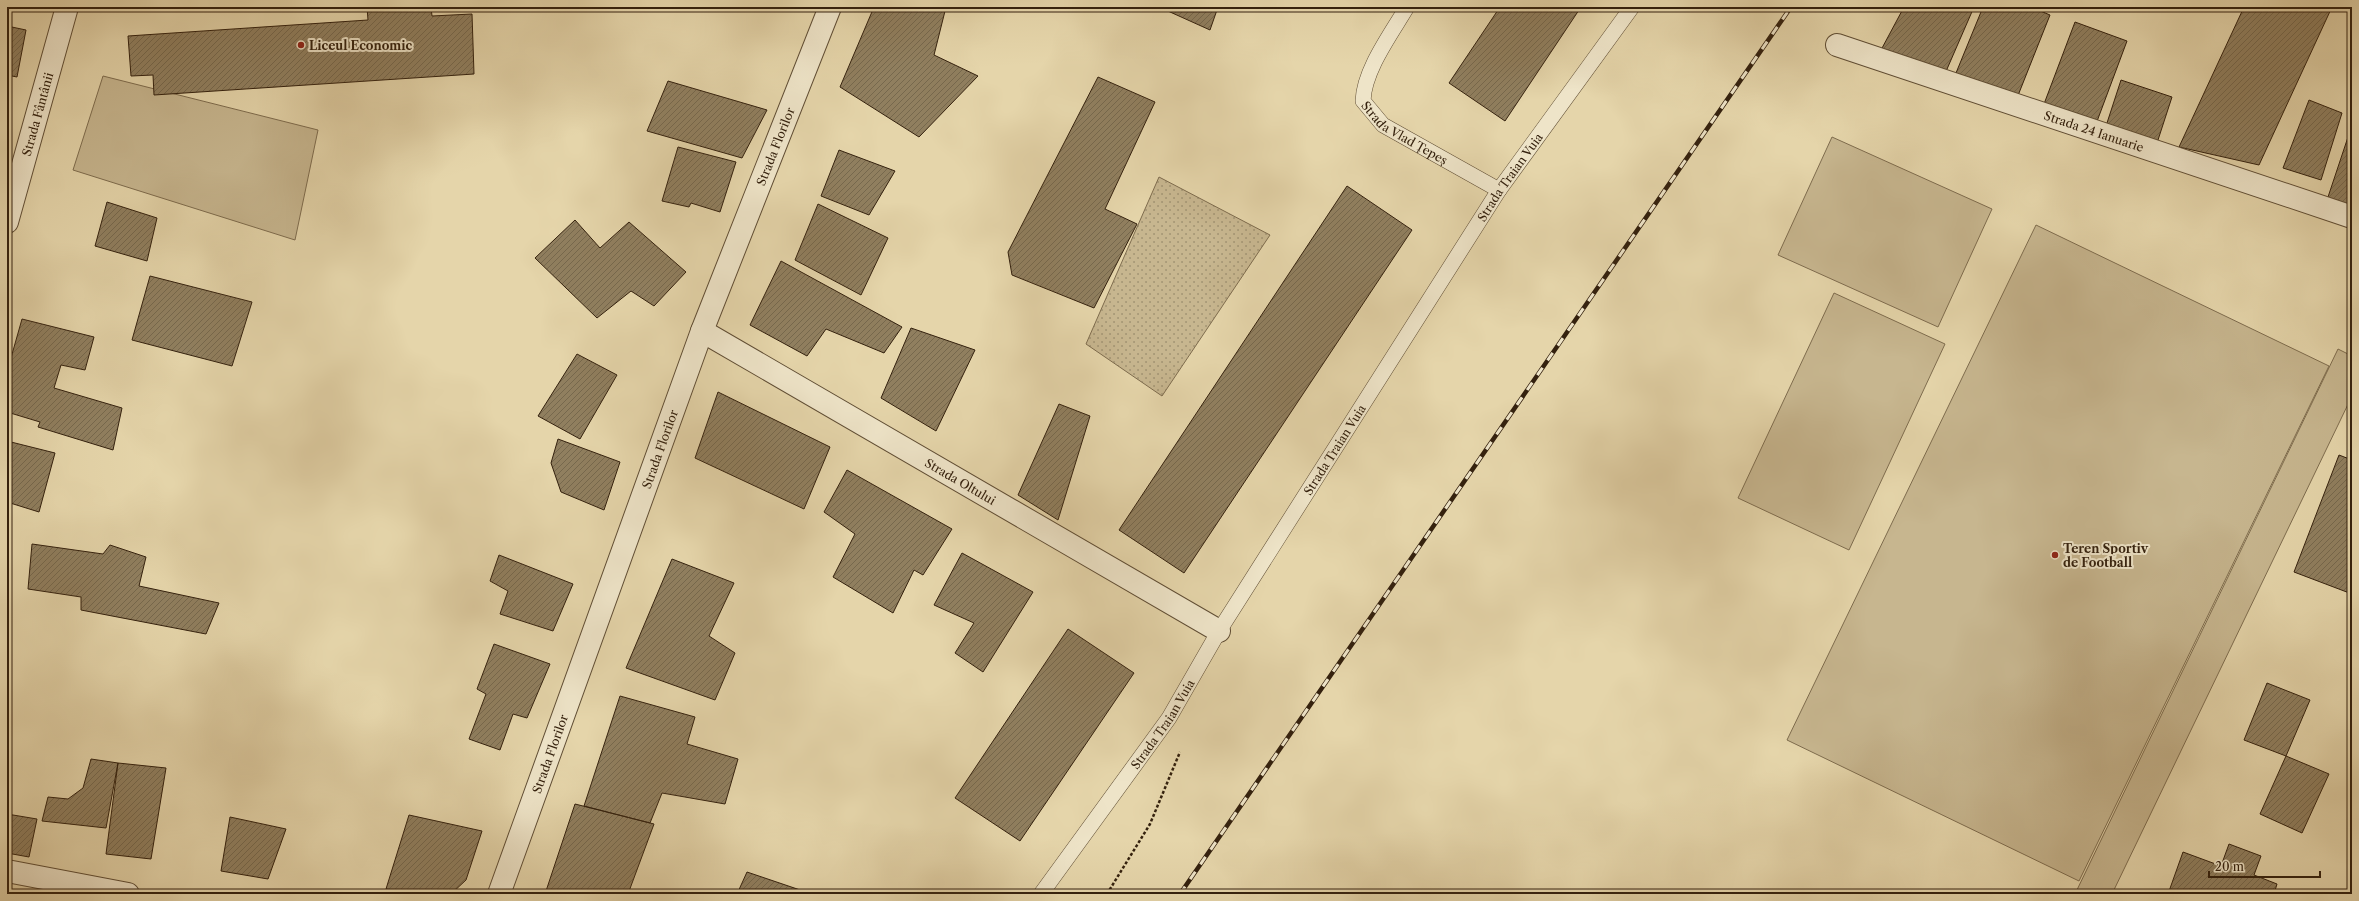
<svg xmlns="http://www.w3.org/2000/svg" width="2359" height="901" font-family="'Libre Caslon Text',serif">
<style>
.park{fill:url(#park-dots);stroke:#7e6c4e}
.pitch{fill:#c7b68f;stroke:#7e6c4e}
.building{fill:url(#building-hatch);stroke:#34210e}
.lines{fill:none;stroke-linecap:round;stroke-linejoin:round}
.lane-casing{stroke:#604e35;stroke-width:16}
.street-casing{stroke:#604e35;stroke-width:24}
.path{stroke:#34210e;stroke-width:2.5;stroke-dasharray:3 2;stroke-linecap:butt}
.lane{stroke:#eee4c8;stroke-width:15}
.street{stroke:#eee4c8;stroke-width:22}
.rail-casing{stroke:#34210e;stroke-width:4.5}
.rail{stroke:#eee4c8;stroke-width:3;stroke-dasharray:9;stroke-linecap:butt}
.poi-dot{fill:#8f2418;stroke:#eee4c8;stroke-width:1.5}
.labels{text-anchor:middle;dominant-baseline:central;stroke-width:4;stroke-linejoin:round;paint-order:stroke}
.poi-label{font-size:12px;font-weight:bold;fill:#34210e;stroke:#eee4c8;text-anchor:start}
.street-label{font-size:12px;fill:#34210e;stroke:#eee4c8}
</style>
<defs>
<pattern id="park-dots" width="8" height="8" patternUnits="userSpaceOnUse"><rect width="8" height="8" fill="#c7b68f"/><path d="M2 2h.1M6 6h.1" fill="none" stroke="#a29473" stroke-width="1.8" stroke-linecap="round"/></pattern>
<pattern id="building-hatch" width="6" height="6" patternUnits="userSpaceOnUse"><rect width="6" height="6" fill="#907f5f"/><path d="M-1 1l2-2M0 6l6-6M5 7l2-2" fill="none" stroke="#76684d"/></pattern>
</defs>
<rect width="100%" height="100%" fill="#e5d5aa"/>
<filter id="stains"><feTurbulence type="fractalNoise" baseFrequency=".005" numOctaves="4"/><feColorMatrix values="0 0 0 0 .2 0 0 0 0 .09 0 0 0 0 .02 0 0 0 .5 -.17"/></filter>
<radialGradient id="worn" r=".72"><stop offset=".6" stop-color="#630" stop-opacity="0"/><stop offset="1" stop-color="#630" stop-opacity=".3"/></radialGradient>
<path class="park" d="M1159 177 1270 235 1162 396 1086 344Z"/>
<path class="pitch" d="M103 76 318 130 295 240 73 170Z
M1832 137 1992 209 1938 327 1778 255Z
M2036 225 2329 366 2079 881 1787 740Z
M1834 293 1945 344 1849 550 1738 498Z
M2338 349 2352 356V396L2112 894H2075Z"/>
<path class="building" d="M7 7H11L7 26 26 30 17 77 7 75Z
M367 7H431L432 16 472 14 474 74 154 95 153 75 131 76 128 36 368 20Z
M874 7H946L934 55 978 76 919 137 840 87Z
M1159 7H1218L1210 30Z
M1500 7H1581L1505 121 1449 83Z
M1904 7H1974L1944 76 1881 50Z
M1983 7H2031L2050 15 2017 98 1956 73Z
M2244 7H2332L2259 165 2179 147Z
M2075 22 2127 41 2096 124 2044 104Z
M1098 77 1155 102 1105 209 1137 224 1094 308 1012 275 1008 252Z
M2121 80 2172 97 2157 143 2106 126Z
M668 81 767 110 742 158 647 131Z
M2309 100 2342 113 2321 180 2283 168Z
M2352 125V208L2327 200Z
M678 147 736 162 720 212 691 203 689 207 662 201Z
M839 150 895 171 869 215 821 196Z
M1347 186 1412 230 1184 573 1119 530Z
M107 202 157 218 147 261 95 246Z
M818 204 888 238 861 295 795 260Z
M575 220 600 248 629 222 686 272 654 306 631 291 597 318 535 258Z
M781 261 902 327 884 353 826 329 807 356 750 325Z
M150 276 252 302 232 366 132 340Z
M22 319 94 337 85 370 61 365 54 388 122 408 113 450 38 427 40 422 7 412V372Z
M911 328 975 350 936 431 881 398Z
M577 354 617 375 580 439 538 416Z
M718 392 830 447 804 509 695 458Z
M1059 404 1090 416 1058 520 1018 495Z
M558 439 620 462 604 510 561 492 551 463Z
M7 441 55 453 39 512 7 502Z
M2339 455 2352 460V594L2294 572Z
M847 470 952 529 923 575 914 570 893 613 833 577 855 534 824 512Z
M32 544 103 554 110 545 146 557 139 586 219 603 206 634 81 610V597L28 589Z
M962 553 1033 592 983 672 955 653 974 623 934 605Z
M499 555 573 584 553 631 500 614 508 591 490 581Z
M672 559 734 583 709 636 735 653 715 700 626 668Z
M1068 629 1134 673 1020 841 955 798Z
M494 644 550 664 527 718 513 714 500 750 469 739 486 694 477 689Z
M2267 683 2310 700 2286 756 2244 740Z
M620 696 695 717 687 744 738 759 725 804 662 793 650 823 584 806Z
M2286 756 2329 774 2302 833 2260 814Z
M91 759 118 763 106 828 42 821 48 797 68 799 83 788Z
M118 763 166 768 151 859 106 854Z
M575 804 654 824 628 894H545Z
M7 814 37 819 29 857 7 853Z
M409 815 482 831 466 880 451 894H425L386 889Z
M230 817 286 829 268 879 221 871Z
M2229 844 2261 856 2254 875 2277 884 2274 894H2168L2183 852 2221 866Z
M747 872 812 894H737Z"/>
<g class="lines">
<g class="lane-casing">
<g id="lane">
<path id="s1" d="M1407 7C1391 34 1364 70 1363 101L1383 125 1499 190"/>
<path id="s2" d="M1041 894 1169 718 1219 631 1499 190 1632 7"/>
</g>
</g>
<g class="street-casing">
<g id="street">
<path id="s3" d="M1837 45 2352 217"/>
<path id="s4" d="M7 222 67 7"/>
<path id="s5" d="M702 331 1219 631"/>
<path d="M7 871 128 894"/>
<path id="s6" d="M499 894 702 331 830 7"/>
</g>
</g>
<path class="path" d="M1107 894 1150 824 1180 752"/>
<use href="#lane" class="lane"/>
<use href="#street" class="street"/>
<g class="rail-casing">
<path id="rail" d="M1180 894 1791 7"/>
</g>
<use href="#rail" class="rail"/>
</g>
<g class="poi-dot">
<circle cx="301" cy="45" r="4"/>
<circle cx="2055" cy="555" r="4"/>
</g>
<g class="labels">
<g class="poi-label">
<text x="309" y="45">Liceul Economic</text>
<text x="2063" y="548">Teren Sportiv<tspan x="2063" dy="14">de Football</tspan></text>
</g>
<g class="street-label">
<text stroke="none"><textPath href="#s4" startOffset="112">Strada Fântânii</textPath></text>
<text stroke="none"><textPath href="#s1" startOffset="158">Strada Vlad Țepeș</textPath></text>
<text stroke="none"><textPath href="#s3" startOffset="271">Strada 24 Ianuarie</textPath></text>
<text stroke="none"><textPath href="#s6" startOffset="797">Strada Florilor</textPath></text>
<text stroke="none"><textPath href="#s2" startOffset="857">Strada Traian Vuia</textPath></text>
<text stroke="none"><textPath href="#s6" startOffset="473">Strada Florilor</textPath></text>
<text stroke="none"><textPath href="#s2" startOffset="533">Strada Traian Vuia</textPath></text>
<text stroke="none"><textPath href="#s5" startOffset="299">Strada Oltului</textPath></text>
<text stroke="none"><textPath href="#s2" startOffset="209">Strada Traian Vuia</textPath></text>
<text stroke="none"><textPath href="#s6" startOffset="149">Strada Florilor</textPath></text>
</g>
</g>
<rect width="2359" height="901" fill="none" stroke="#e5d5aa" stroke-width="24"/>
<rect x="8" y="8" width="2343" height="885" fill="none" stroke="#34210e" stroke-width="2"/>
<rect x="12" y="12" width="2335" height="877" fill="none" stroke="#34210e"/>
<path d="M2209 871v6h111v-6" fill="none" stroke="#34210e" stroke-width="2"/>
<text x="2215" y="871" font-size="12" fill="#34210e" stroke="#eee4c8" stroke-width="3" paint-order="stroke">20 m</text>
<rect width="100%" height="100%" filter="url(#stains)"/>
<rect width="100%" height="100%" fill="url(#worn)"/>
</svg>
